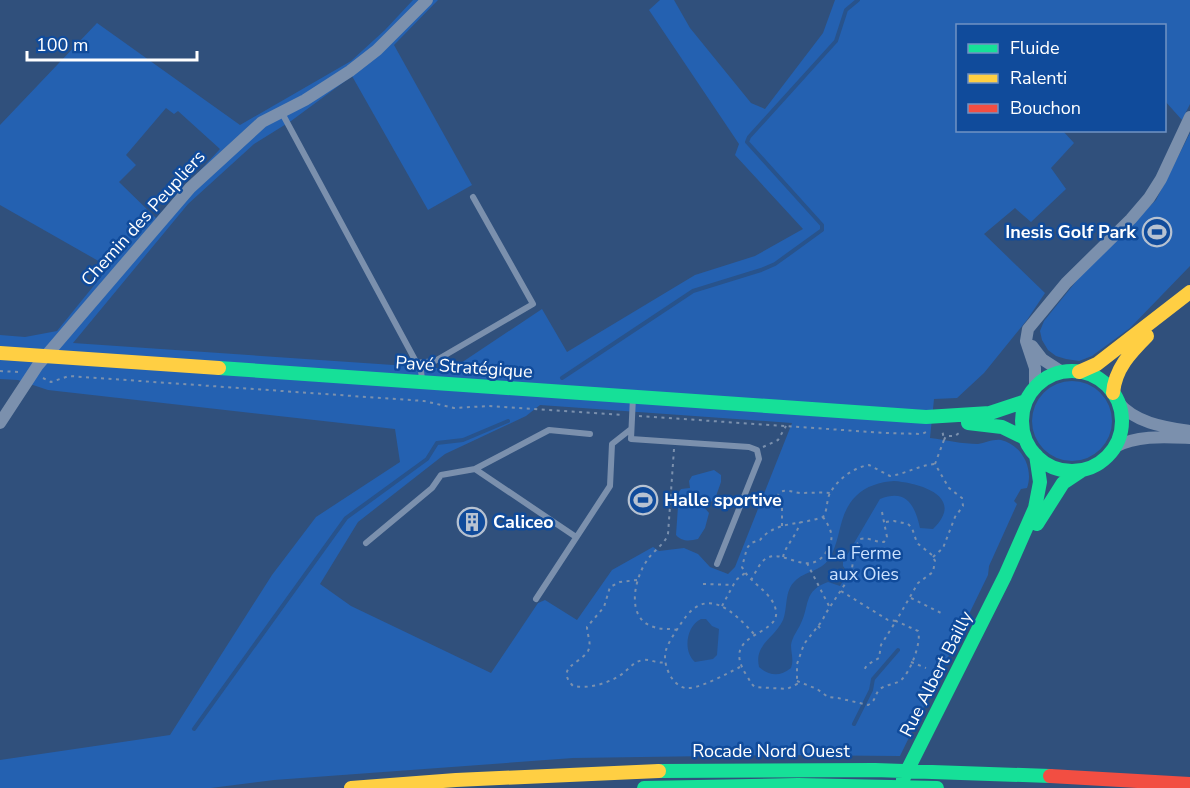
<svg xmlns="http://www.w3.org/2000/svg" width="1190" height="788" font-family="'Nunito Sans',sans-serif">
<style>
.green{fill:#2461b1;fill-rule:evenodd}
.water{fill:#28538c}
.lines{fill:none;stroke-linecap:round;stroke-linejoin:round}
.stream{stroke:#28538c;stroke-width:4}
.path{stroke:#7b90ad;stroke-width:2;stroke-dasharray:3 4.5;stroke-linecap:butt}
.lane{stroke:#7b90ad;stroke-width:6}
.street{stroke:#7b90ad;stroke-width:12}
.fast{stroke:#16e098;stroke-width:14}
.slow{stroke:#ffcf43;stroke-width:14}
.jam{stroke:#f24e42;stroke-width:14}
.labels{text-anchor:middle;dominant-baseline:central;stroke-width:5;stroke-linejoin:round;paint-order:stroke}
.street-label{font-size:18px;fill:#fff;stroke:#104b9b}
.poi-label{font-size:18px;font-weight:bold;fill:#fff;stroke:#104b9b;text-anchor:start}
.park-label{font-size:18px;fill:#cce2fe;stroke:#104b9b}
</style>
<rect width="100%" height="100%" fill="#30507c"/>
<path class="green" d="M413 0H438L394 45 472 185 428 210 352 76 291 121 254 144 188 204 73 343 452 369 542 309 567 352 695 275 755 256 803 229 735 155 739 144 649 10 660 0H674L690 28 751 103 765 109 823 33 835 0H1190V104L1182 120 1165 101 1164 26H958V130L1063 131 1074 143 1051 168 1066 189 1031 222 1015 208 984 234 1045 293 1027 320 984 373 957 398 934 399 930 438C946 440 962 444 978 444 985 443 993 439 1001 440 1022 445 1034 469 1027 488L1021 489 1014 501 1017 504 989 566 988 575 900 756 782 755 573 758 274 780 211 788H0V760L170 735 272 575 316 517 400 462 395 429 48 390 18 380 0 379V335L25 337 57 331 109 267 0 205V125L97 23 240 125 351 61 385 30ZM166 108 174 114 178 111 220 149 156 218 119 182 136 165 126 155ZM540 405 792 423 735 567 728 574 710 567 698 554 684 548 659 551 653 547 612 570 577 620 545 600 538 603 491 673 351 606 320 584 358 522 445 454 526 416Z
M1190 133V266L1130 328 1092 356 1079 361 1066 359 1056 356 1048 350 1042 340 1040 331 1044 321 1082 274 1156 200Z
M1032 421a40 40 0 1 1 80 0a40 40 0 1 1-80 0Z
M714 470 721 475V482L715 499C706 507 701 500 695 493L693 494 709 513 705 528 698 539C690 541 682 542 676 535L679 492 681 489 690 488 689 481 692 476Z"/>
<path class="water" d="M894 481C921 483 966 497 933 529L920 528C915 506 907 488 880 499L843 562V566L848 573 840 586 828 582C803 591 810 605 801 623 798 630 792 637 791 645 791 653 794 660 791 668 780 677 769 676 759 667 754 644 774 639 783 620 788 608 784 591 795 581 805 571 820 572 829 559 842 539 837 515 856 496 866 486 880 482 894 481Z
M701 619H706L712 626 719 629 717 655 713 659 695 662C682 651 687 625 701 619Z"/>
<g class="lines">
<path class="stream" d="M562 378 693 291 761 270 775 264 822 230V225L747 142 749 137 836 41 846 10 858 0
M854 724 871 690 873 679 898 650
M194 729 346 518 427 459 437 443 463 440 508 421"/>
<path class="path" d="M0 371 18 372
M43 378 51 382 69 376 424 401 454 408 489 406 624 415
M639 416 886 433 922 434 926 432
M944 440 946 436H955L959 433
M763 447 778 440 786 426
M674 449 668 534C665 544 654 550 648 559 634 578 625 619 654 627 661 630 669 628 677 630
M882 512 887 537 884 542C876 543 871 537 860 539L855 548 851 575 826 613 822 621 804 644 797 664V684L787 689 755 687C751 684 750 681 747 676 718 632 780 637 776 611 773 592 749 583 742 567L747 548 751 543 760 540C775 521 802 525 823 517 828 510 826 501 830 493 838 479 854 467 869 465L890 476C906 474 919 465 935 464
M782 526V504L778 495 780 492C787 489 792 492 800 493 810 493 820 492 830 493
M783 557C786 544 797 536 800 522
M933 557 943 548 955 517 963 506 962 498 949 488 935 464 944 440 942 429
M807 563 829 606
M637 580 620 582 610 587 604 607 587 627C587 635 592 643 588 651 580 664 555 667 573 686 588 689 606 684 619 676 628 671 632 662 643 660 651 659 657 664 666 662
M751 580C755 574 760 561 767 558 785 548 812 582 829 547 835 535 829 526 823 517
M703 584 734 585
M841 591 888 620 896 621 881 645 879 658 867 665 864 670
M911 598 943 614
M722 606 736 580 745 573
M818 626 822 630
M911 662 926 668
M740 667C728 673 698 690 685 688 671 685 662 663 666 650 669 641 676 631 682 622 706 585 732 610 754 634
M797 681 817 689 828 697 838 698 868 705C876 701 874 696 879 690 885 684 895 685 901 680 910 673 922 642 918 631L896 621 918 583 933 572 935 561 932 555 917 543 912 528 908 524 894 521 885 522"/>
<path class="lane" d="M282 113 421 371 422 379
M416 363 435 361 533 304 473 197
M633 397 631 439 749 447 757 450 759 459 717 564
M475 469 549 430 590 434
M366 543 432 488 441 475 475 469 576 537
M536 599 610 486 612 444 631 429"/>
<path class="street" d="M1032 346 1042 359 1062 372
M1035 388V368L1026 341 1028 329 1066 283 1131 219 1149 198 1161 179 1190 117
M1118 402C1135 423 1164 427 1190 431
M0 423 38 365 190 188 262 122 305 100 350 71 377 50 427 0
M1115 447C1137 435 1165 437 1190 438"/>
<path class="fast" d="M219 368 926 417 990 413 1026 401
M1022 421a50 50 0 1 1 100 0a50 50 0 1 1-100 0Z
M968 423 1002 427 1025 438
M1037 524 1063 483 1081 471
M659 771 875 770 1050 776
M903 779 1005 576 1035 508 1040 482 1036 455
M644 788 798 785 937 788"/>
<path class="slow" d="M0 353 219 368
M1079 372 1097 364 1190 292
M1113 393C1115 369 1130 353 1147 336
M351 788 456 780 659 771"/>
<path class="jam" d="M1050 776 1190 784"/>
</g>
<defs>
<g id="stadium-ring" transform="scale(1.5)"><circle r="9.5" fill="#104b9b" stroke="#b7c2d1" stroke-width="1.5"/><path d="M0-5a6.5 5 0 1 0 0 10a6.5 5 0 1 0 0-10ZM-3.5-1.8h7v3.6h-7Z" fill="#b7c2d1"/></g>
<g id="building-ring" transform="scale(1.5)"><circle r="9.5" fill="#104b9b" stroke="#b7c2d1" stroke-width="1.5"/><path d="M-4-6H4V6H1V3H-1V6H-4ZM-2.5-4.3h1.7v1.8h-1.7ZM.8-4.3h1.7v1.8H.8ZM-2.5-1h1.7V.8h-1.7ZM.8-1h1.7V.8H.8Z" fill="#b7c2d1"/></g>
</defs>
<g fill-rule="evenodd">
<use href="#stadium-ring" x="1157" y="232"/>
<use href="#stadium-ring" x="643" y="500"/>
<use href="#building-ring" x="472" y="522"/>
</g>
<g class="labels">
<g class="street-label">
<text transform="translate(143 218) rotate(-48)">Chemin des Peupliers</text>
<text transform="translate(464 367) rotate(4)">Pavé Stratégique</text>
<text transform="translate(936 674) rotate(-63)">Rue Albert Bailly</text>
<text x="771" y="751">Rocade Nord Ouest</text>
</g>
<g class="poi-label">
<text x="1136" y="232" text-anchor="end">Inesis Golf Park</text>
<text x="664" y="500">Halle sportive</text>
<text x="493" y="522">Caliceo</text>
</g>
<g class="park-label">
<text x="864" y="553">La Ferme<tspan x="864" dy="21">aux Oies</tspan></text>
</g>
</g>
<rect x="956" y="24" width="210" height="108" fill="#104b9b" stroke="#7093c3" stroke-width="1.5"/>
<rect x="968" y="44" width="30" height="9" fill="#16e098" stroke="#7093c3" stroke-width="1.5"/>
<text x="1010" y="54" font-size="18" fill="#ffffff">Fluide</text>
<rect x="968" y="74" width="30" height="9" fill="#ffcf43" stroke="#7093c3" stroke-width="1.5"/>
<text x="1010" y="84" font-size="18" fill="#ffffff">Ralenti</text>
<rect x="968" y="104" width="30" height="9" fill="#f24e42" stroke="#7093c3" stroke-width="1.5"/>
<text x="1010" y="114" font-size="18" fill="#ffffff">Bouchon</text>
<path d="M27 51v9h170v-9" fill="none" stroke="#ffffff" stroke-width="3"/>
<text x="36" y="51" font-size="18" fill="#ffffff" stroke="#104b9b" stroke-width="4.5" paint-order="stroke">100 m</text>
</svg>
